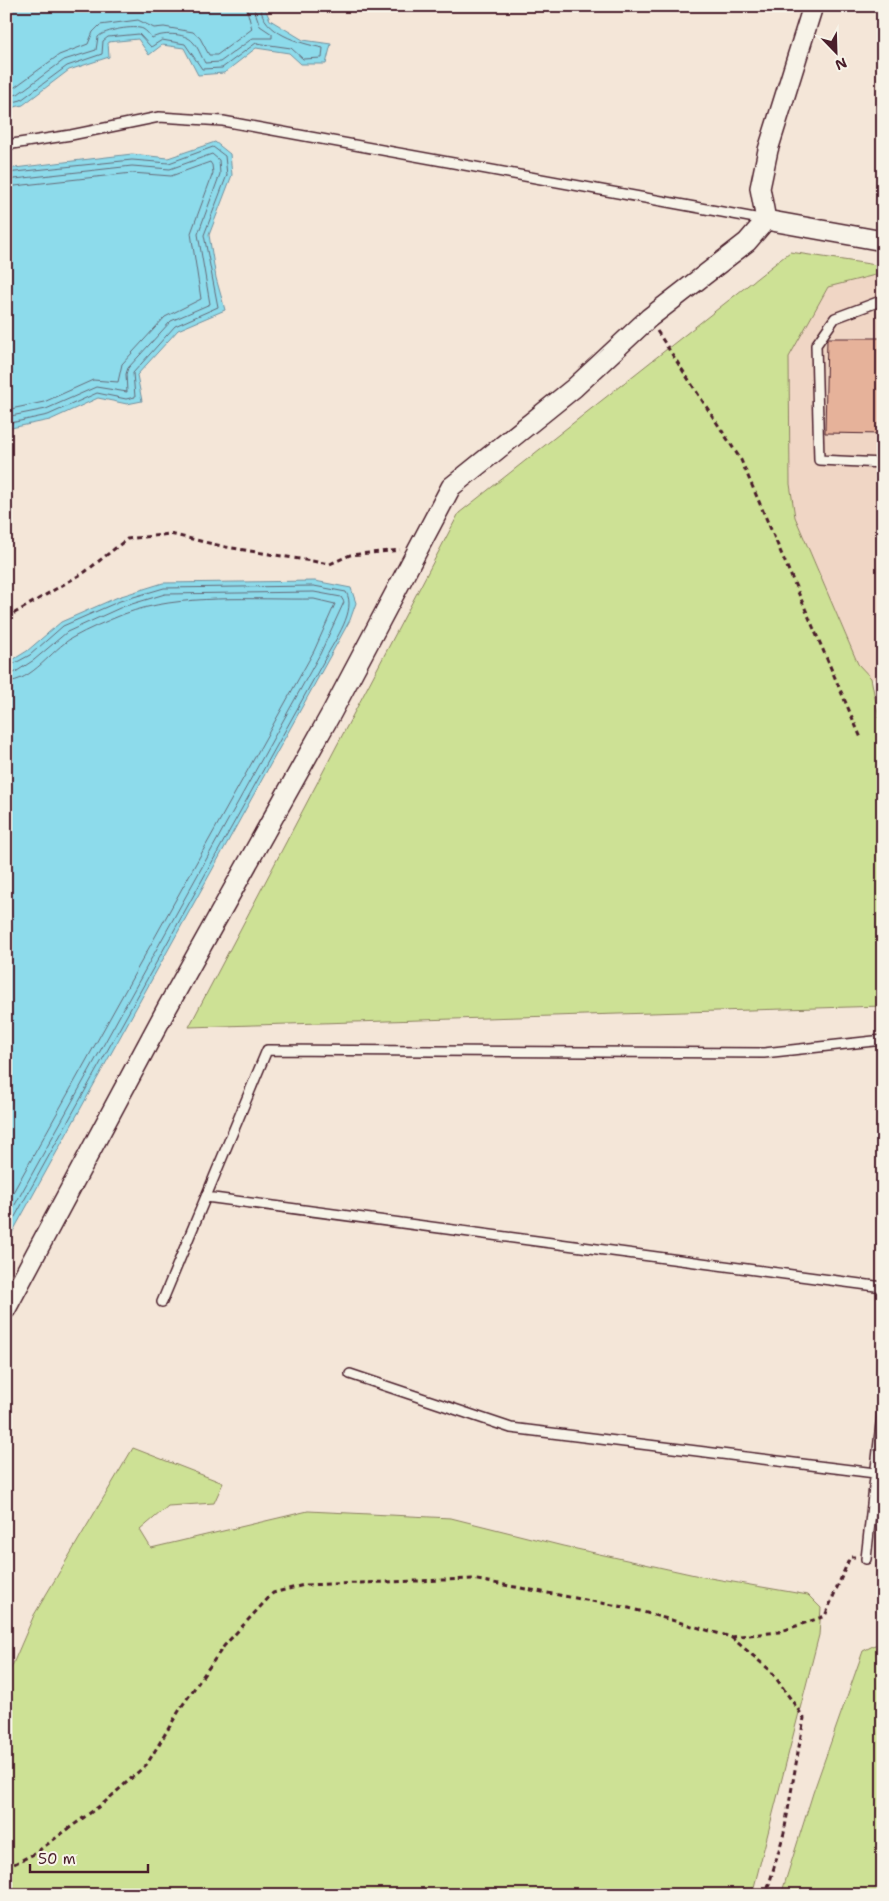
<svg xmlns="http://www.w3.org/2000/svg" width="889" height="1901" font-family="'Shantell Sans',sans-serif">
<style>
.built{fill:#f0d6c5}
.green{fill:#cde195;stroke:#8c8060}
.water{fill:#8ddbeb;stroke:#72909e}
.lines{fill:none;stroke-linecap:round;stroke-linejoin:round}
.shore{stroke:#656a78;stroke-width:1}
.building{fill:#e6b29a;stroke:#4a1f2b}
.lane-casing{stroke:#4a1f2b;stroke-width:12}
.street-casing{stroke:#4a1f2b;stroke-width:22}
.path{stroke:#4a1f2b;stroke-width:3;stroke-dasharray:5 4;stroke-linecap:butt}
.lane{stroke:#f7f3e8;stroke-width:9}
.street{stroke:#f7f3e8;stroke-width:19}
</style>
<rect width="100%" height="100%" fill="#f4e6d8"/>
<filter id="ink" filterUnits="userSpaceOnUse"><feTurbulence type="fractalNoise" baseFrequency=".02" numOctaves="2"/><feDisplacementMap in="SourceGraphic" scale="10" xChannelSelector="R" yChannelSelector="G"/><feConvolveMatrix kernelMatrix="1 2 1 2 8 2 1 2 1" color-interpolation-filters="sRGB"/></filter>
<g filter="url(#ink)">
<path class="built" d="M883 273V681L871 678 858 664 795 517 790 484 789 357 828 287Z"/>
<path class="green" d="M790 252 883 266V273L828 287 789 357 790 484 795 517 858 664 871 678 883 739V1006L189 1027 459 513Z
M133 1448 223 1483 214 1503 168 1506 140 1530 151 1548 308 1511 451 1518 563 1546 704 1577 808 1595 821 1608 819 1635 752 1895H6V1680L34 1615Z
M883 1641V1895H781L813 1793 863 1651Z"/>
<path class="water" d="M6 6H264L270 20 303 40 331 44 326 64H301L289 53 256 48 224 73 198 75 184 48 162 45 149 55 138 39 108 42 109 57 69 70 23 105 6 109Z
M215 142 230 154 232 175 209 235 216 278 225 310 178 330 137 375 142 401 127 404 98 398 50 420 6 429V169L132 154 168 158Z
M315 581 351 588 356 603 350 620 6 1244V664L27 651 61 622 118 597 163 583Z"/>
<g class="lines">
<path class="shore" d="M6 89 15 87 59 55 88 44 93 32 100 25 138 20 154 28 164 27 193 32 200 38 209 55H217L252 29 246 6
M6 97 18 94 64 60 96 50 98 37C104 30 135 25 143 29 147 31 149 35 152 38 161 33 185 32 193 42 198 47 201 56 205 63L220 62 253 38H272V34L260 26 253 6
M6 104 21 100 67 66 102 54 103 41 108 37 139 34 151 47 162 40 185 44 202 69 222 68 256 43 291 48 303 59 322 58 323 48C300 43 263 34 260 6
M6 173 132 160 169 163 213 147 225 156 227 175 204 235 218 307 175 326 133 373 135 397 126 399 97 393 48 415 6 424
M6 180 132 166 170 169 212 154 219 160 220 174 198 234 210 304 171 321 128 368 126 374 127 392 96 387 46 409 6 417
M6 187 132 173 171 176 210 162 212 165 213 173 191 233 201 299 165 317 122 364 118 382 93 380 44 402 6 410
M6 668 30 655 63 626 120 601 164 588 314 586 346 592C357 610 335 640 326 657L6 1233
M6 674 14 673 34 660 67 632 122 607 165 594 314 592 341 597 344 602 320 654 6 1221
M6 682C33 681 51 650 72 638 88 629 107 621 124 614 180 593 254 600 314 599L335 604 314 651 6 1205"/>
</g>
<path class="building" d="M827 338H883L881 394H883V434L825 433Z"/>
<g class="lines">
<g class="lane-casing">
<path id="lane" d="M6 145 71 135 159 117 223 121 766 220
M883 300 835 318 816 345 819 460 883 463
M206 1197 883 1287
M162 1302 267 1050 764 1053 883 1040
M350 1374 511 1428 883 1474
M866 1559 883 1405"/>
</g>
<g class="street-casing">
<path id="street" d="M766 220 760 188 768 150 813 6
M766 220 883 241
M6 1309 167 1008 332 712 451 487 574 388 649 318 747 242 766 220"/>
</g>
<path class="path" d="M657 331 741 460 861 738
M6 618 85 572 127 539 170 534 226 547 330 564 350 555 400 550
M731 1637 771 1671 804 1718 784 1833 766 1895
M6 1868 34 1854 105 1802 147 1764 182 1706 224 1646 273 1593 304 1585 472 1579 629 1608 731 1637 779 1632 825 1616 850 1557H855"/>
<use href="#lane" class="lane"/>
<use href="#street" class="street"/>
</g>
</g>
<rect width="889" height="1901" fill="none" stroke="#f7f3e8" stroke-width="25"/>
<rect x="12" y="12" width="864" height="1876" fill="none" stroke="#4a1f2b" stroke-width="2" filter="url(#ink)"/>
<g transform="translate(836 52) rotate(157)" stroke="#f7f3e8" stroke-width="4" paint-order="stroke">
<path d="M0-4L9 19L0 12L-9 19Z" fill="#4a1f2b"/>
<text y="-8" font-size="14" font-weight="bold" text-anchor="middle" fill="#4a1f2b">N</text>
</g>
<path d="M30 1864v8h118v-8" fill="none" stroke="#4a1f2b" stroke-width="2.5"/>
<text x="38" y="1864" font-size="15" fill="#4a1f2b" stroke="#f7f3e8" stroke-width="4" paint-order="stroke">50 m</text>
</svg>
